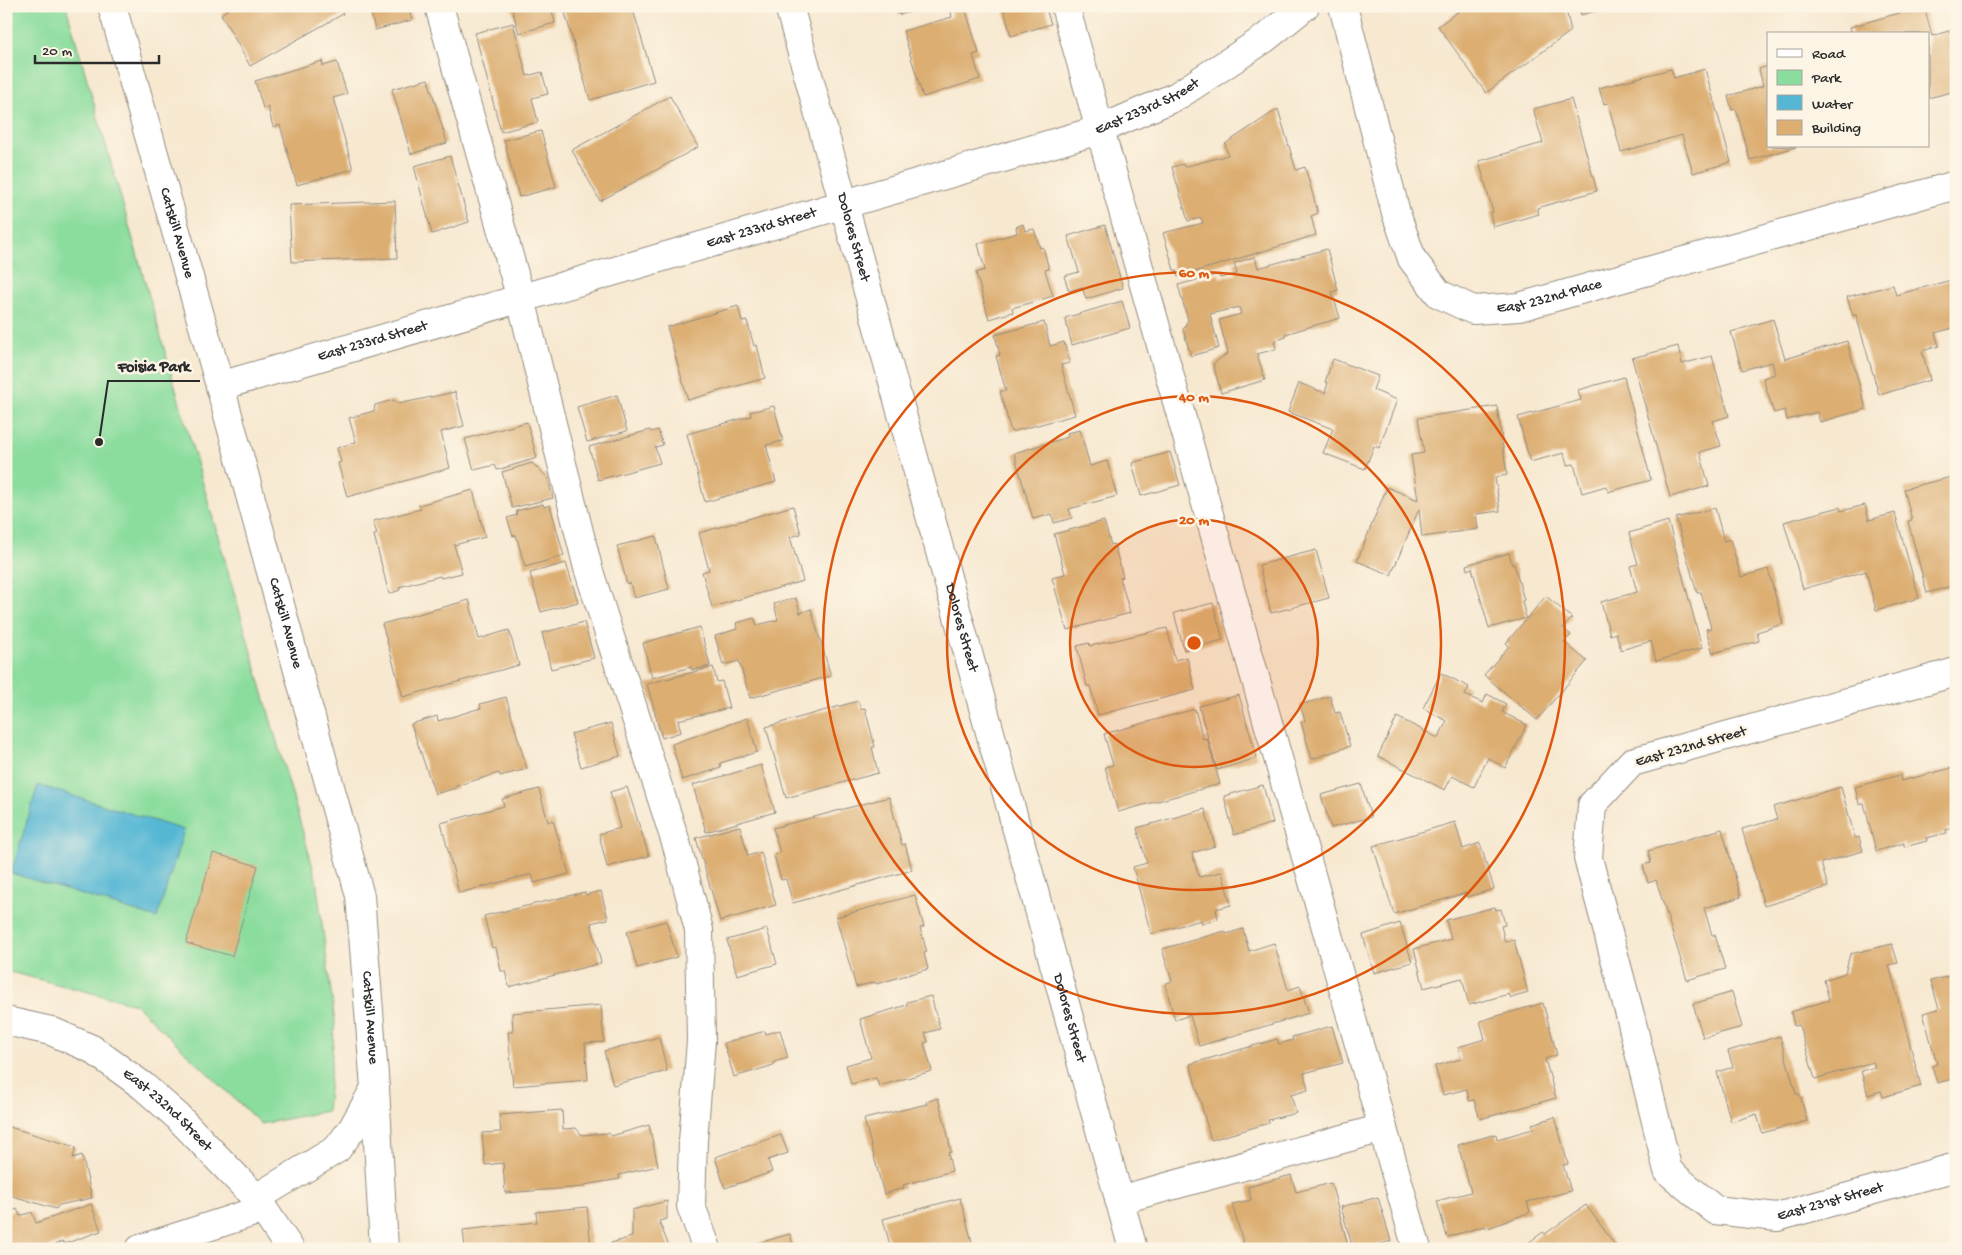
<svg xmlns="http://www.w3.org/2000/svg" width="1962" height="1255" font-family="'Gochi Hand',sans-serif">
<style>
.green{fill:#8bdd9e;stroke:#5b8464}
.water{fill:#55b7d4;stroke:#407180}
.building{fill:#dcae72}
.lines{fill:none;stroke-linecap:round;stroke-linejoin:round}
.minor-casing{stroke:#918a7e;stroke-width:30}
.minor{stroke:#fff;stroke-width:28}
.ring{fill:none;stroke:#df570e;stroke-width:2.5}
.labels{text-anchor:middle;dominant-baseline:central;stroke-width:5;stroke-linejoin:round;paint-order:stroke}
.street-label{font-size:15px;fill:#2b2b2b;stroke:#fcf5e5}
.centre{fill:#df570e;stroke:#fcf5e5;stroke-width:2.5}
.ring-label{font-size:15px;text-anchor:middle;font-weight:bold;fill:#df570e;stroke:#fcf5e5;stroke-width:5;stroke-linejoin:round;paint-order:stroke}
.leader{fill:none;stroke:#2b2b2b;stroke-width:2}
.callout-dot{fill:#2b2b2b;stroke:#fcf5e5;stroke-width:2}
.callout-label{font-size:16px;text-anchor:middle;font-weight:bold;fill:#2b2b2b;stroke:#fcf5e5;stroke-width:5;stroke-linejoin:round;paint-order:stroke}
</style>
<rect width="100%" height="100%" fill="#fcf5e5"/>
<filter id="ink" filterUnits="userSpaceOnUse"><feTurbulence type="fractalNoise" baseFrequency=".02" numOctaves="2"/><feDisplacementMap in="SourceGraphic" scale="10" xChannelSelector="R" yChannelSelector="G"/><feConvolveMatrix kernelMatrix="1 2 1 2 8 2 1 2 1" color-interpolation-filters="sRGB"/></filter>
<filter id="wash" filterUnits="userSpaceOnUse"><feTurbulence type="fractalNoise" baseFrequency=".0096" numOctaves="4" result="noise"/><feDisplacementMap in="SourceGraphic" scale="20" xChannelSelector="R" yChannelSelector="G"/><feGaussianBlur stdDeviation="1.12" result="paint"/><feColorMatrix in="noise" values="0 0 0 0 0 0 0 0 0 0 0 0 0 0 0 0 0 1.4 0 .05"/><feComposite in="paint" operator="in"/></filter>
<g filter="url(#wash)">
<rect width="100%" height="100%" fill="#f7e8d0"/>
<path class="green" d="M6 6H66L316 878 335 1022 327 1111 261 1124 135 1004 6 971Z"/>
<path class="water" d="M38 785 184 830 157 918 11 873Z"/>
<g id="blocks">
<path class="building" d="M233 6H338L343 14 250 66 221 14Z
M369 6H408L412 20 375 30Z
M511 6H551L555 23 519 33Z
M563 6H632L654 81 590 100Z
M896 6H927V7L899 15Z
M1003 6H1045L1051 24 1011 36Z
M1462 6H1561L1567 14 1571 31 1486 93 1438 26 1463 8Z
M1578 6H1611V7L1581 15Z
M1924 6 1932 36 1952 30 1956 42V91L1928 98V34H1852L1850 27Z
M965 8 979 53 973 55 980 79 923 97 903 31 952 17 951 12Z
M513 23 527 76 542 72 548 94 532 98 538 122 501 132 475 33Z
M322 61 323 66 337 62 347 94 333 98 353 169 297 185 280 125 273 127 268 107 263 108 255 81Z
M1768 66V146L1796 147 1750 160 1736 109 1732 110 1728 96 1763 86 1759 69Z
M1671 69 1674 78 1705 69 1731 162 1693 173 1682 135 1621 152 1608 103 1604 104 1599 88Z
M428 79 447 143 411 154 392 89Z
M670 96 698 147 600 201 572 150Z
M1571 99 1597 191 1537 208 1539 214 1493 227 1490 213 1493 212 1479 161 1543 143 1533 109Z
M1278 109 1296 170 1305 167 1318 213 1311 216 1316 235 1178 277 1176 270H1174L1163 233 1203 223 1201 218 1188 221 1172 167 1183 164 1184 167 1228 155 1225 144Z
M541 131 556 187 519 197 504 140Z
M450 156 469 222 432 234 414 166Z
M395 201 397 258 292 262 289 205Z
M1023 224 1025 231 1034 229 1040 248 1043 247 1049 269 1045 270 1053 296 1012 308 1013 312 989 319 976 273 985 270 978 244 1017 233 1016 227Z
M1105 225 1123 288 1086 299 1082 287 1069 291 1064 276 1079 272 1068 236Z
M1327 249 1338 290 1332 292 1340 318 1285 334 1286 337 1274 341 1276 349 1257 354 1265 380 1221 393 1213 364 1228 353 1219 320 1241 314 1239 307 1210 314 1219 348 1191 356 1183 329 1188 320 1178 285 1219 274 1220 278 1237 274 1234 263 1255 257 1258 268Z
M1955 279 1956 327 1935 333 1939 346 1922 351 1930 380 1879 395 1856 315 1853 316 1847 297 1893 285 1896 295Z
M1122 301 1130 328 1072 345 1065 318Z
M738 306 742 322 747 321 754 346 757 345 765 378 688 400 667 327Z
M1773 319 1785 359 1847 341 1866 409 1820 422 1817 412 1787 420 1785 410 1774 413 1763 378 1775 374 1772 362 1742 370 1731 332Z
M1044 322 1050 346 1064 342 1070 363 1061 365 1075 415 1011 432 1000 391H1006L996 356 1000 355 995 335Z
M1678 346 1682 364 1712 356 1729 416 1713 421 1721 446 1700 452 1709 486 1670 497 1632 358Z
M1333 359 1378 376 1373 390 1397 400 1379 448 1374 446 1365 469 1323 453 1333 429 1288 412 1299 383 1325 393 1328 383 1325 382Z
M1624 377 1651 480 1608 492 1606 486 1582 493 1574 464 1567 465 1564 453 1530 462 1518 417 1581 400 1578 390Z
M455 392 464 426 441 432 450 468 347 497 338 463 341 462 337 448 356 442 349 418 374 411 375 405 393 400 398 404Z
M617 395 627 431 587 442 577 407Z
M774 406 783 441 766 445 776 482 705 502 687 434 751 416 750 412Z
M1497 406 1507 475 1495 477 1500 511 1476 514 1478 529 1422 537 1419 509 1391 575 1357 561 1387 487 1418 500 1411 455 1424 453 1418 418Z
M527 422 537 458 497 470 495 465 474 470 465 439Z
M650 430 651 432 658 430 663 445 655 447 660 463 598 480 589 447Z
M1080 430 1090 466 1107 461 1117 496 1069 509 1072 518 1054 523 1052 514 1033 519 1014 453 1068 437 1067 433Z
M1170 452 1180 485 1141 496 1132 463Z
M532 463 548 478 553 498 512 508 502 472Z
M1955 476 1956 585 1927 593 1908 521 1912 520 1904 489Z
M473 490 485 537 454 545 462 573 441 578 440 576 399 587 400 590 389 594 374 535 377 534 373 521 421 509 419 505Z
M543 504 544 507 550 505 564 556 525 567 516 535 513 536 507 518 517 515 516 511Z
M1865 505 1869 520 1895 513 1919 598 1876 610 1866 571 1803 589 1784 522 1840 507 1841 511Z
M793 506 801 534 790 537 803 581 712 607 702 572 709 570 699 533Z
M1715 508 1724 541 1730 539 1741 577 1768 569 1783 624 1757 632 1759 641 1713 653 1706 629 1711 628 1701 592 1697 593 1676 518Z
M1104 521 1111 545 1114 544 1123 577 1120 578 1130 613 1067 630 1052 578 1065 574 1054 534Z
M1668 521 1702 648 1656 661 1651 641 1621 650 1616 633 1610 635 1601 602 1637 592 1630 566 1638 564 1629 533Z
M656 536 669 589 634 598 630 583 627 584 617 546Z
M1316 550 1329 598 1271 613 1259 565Z
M1509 553 1512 565 1514 564 1524 600 1522 601 1526 618 1489 628 1472 568 1467 570 1466 565Z
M566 563 578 602 541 612 530 573Z
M1546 596 1572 618 1563 628 1571 635 1564 642 1587 661 1537 720 1484 675 1509 646 1506 643Z
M796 598 800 613 811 609 831 676 750 698 739 661 723 665 715 636 737 629 736 623 754 618 757 625 778 620 774 604Z
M469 600 479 639 509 630 519 665 403 697 382 624Z
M1213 603 1223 640 1184 650 1174 613Z
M584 622 594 658 551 669 542 633Z
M700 627 710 666 692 670 691 667 652 678 643 643Z
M1167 628 1175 660 1187 657 1195 690 1098 715 1090 686H1087L1077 646 1089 643 1090 646Z
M713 667 717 682 722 681 729 708 678 720 681 732 662 738 647 684Z
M1441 673 1469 687 1465 695 1483 703 1487 694 1506 704 1502 712 1527 725 1505 768 1488 758 1474 787 1452 776 1445 790 1378 756 1397 717 1438 738 1447 721 1423 708Z
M1239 695 1257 758 1217 770 1199 706Z
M1330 696 1335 713 1340 712 1350 746 1312 759 1301 722 1305 721 1300 705Z
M506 697 527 769 500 776 499 773 456 786V788L435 794 411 724 437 716 438 721 481 708 480 704Z
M858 701 861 709 865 708 875 747H872L878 773 786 798 766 727Z
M1195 709 1203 739 1207 738 1220 784 1118 812 1105 767 1113 765 1104 734Z
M747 718 757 752 720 763 721 768 682 780 672 744Z
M611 723 620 756 581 767 571 734Z
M761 765 775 812 706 832 693 785Z
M1956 767V838L1952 828 1946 830 1947 833 1926 838 1927 841 1904 847V843L1876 851 1864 803 1859 804 1855 787 1900 775 1901 781Z
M1361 784 1371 817 1331 828 1321 795Z
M1263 785 1273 823 1234 835 1224 796Z
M627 787 649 856 607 867 599 834 620 828 610 792Z
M1841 787 1855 838 1859 837 1863 851 1821 863 1828 887 1764 906 1742 829 1777 819 1773 807Z
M539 789 548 822 553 820 569 874 534 883 532 874 459 893 441 823 504 806 502 799Z
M889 797 902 845 905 844 912 870 793 903 786 879 781 880 774 855 780 853 773 828Z
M1205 809 1215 846 1192 853 1199 877 1222 872 1231 905 1216 909 1218 919 1202 924 1201 920 1151 934 1133 867 1147 863 1137 828Z
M1455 822 1463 849 1480 843 1494 889 1467 897 1466 893 1394 914 1373 846Z
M740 826 748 856 761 852 776 905 720 921 696 838Z
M1722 829 1741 897 1704 908 1712 935H1715L1725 969 1687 980 1656 880 1648 883 1643 865 1651 863 1648 851Z
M213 853 258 866 232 956 186 943Z
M601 891 608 919 591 923 601 963 509 987 505 971H501L496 947 492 948 484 916 585 892V895Z
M915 895 924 927 920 928 927 952 924 953 928 969 876 984 875 982 856 987 836 917Z
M1495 907 1496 910 1501 909 1505 925 1501 926 1505 942 1514 940 1528 993 1511 998 1509 994 1469 1005 1462 978 1424 988 1414 949 1451 939 1446 920Z
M666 921 677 957 637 968 627 932Z
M1400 923 1412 962 1374 973 1363 935Z
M767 929 777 964 737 975 727 940Z
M1243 929 1249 951 1274 943 1288 990 1300 986 1309 1013 1199 1046 1190 1015 1175 1020 1165 984 1172 981 1162 949 1225 931 1226 934Z
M1892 944 1898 963 1889 965 1921 1086 1883 1097 1881 1091 1868 1095 1861 1071 1875 1067 1873 1062 1815 1079 1799 1025 1794 1026 1791 1012 1829 1000 1824 980 1845 973 1850 954Z
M1956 974V1078L1937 1083 1932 1066 1937 1064 1923 1013 1939 1009 1931 981Z
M1732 992 1742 1027 1703 1038 1693 1004Z
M931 996 940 1029 925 1033 928 1042 924 1043 932 1071 879 1086 876 1078 851 1084 846 1065 871 1058 860 1019 907 1005V1002Z
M1543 1003 1557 1055 1545 1059 1556 1098 1480 1119 1474 1100 1469 1101 1467 1089 1443 1095 1435 1066 1461 1059 1458 1047 1485 1039 1480 1021Z
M601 1005 604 1042 585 1043 588 1080 513 1086 508 1032H513L512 1013Z
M1332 1026 1343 1063 1304 1073 1308 1090 1291 1095 1296 1113 1268 1120 1269 1123 1211 1140 1190 1064 1277 1039 1279 1044 1293 1040 1292 1037Z
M780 1030 788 1058 774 1062V1065L734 1077 724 1043 765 1031 766 1034Z
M1780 1036 1796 1094H1800L1807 1121 1762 1133 1757 1114 1731 1122 1717 1072 1733 1067 1728 1051Z
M659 1037 667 1071 613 1085 604 1051Z
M938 1098 947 1131 951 1152 948 1153 952 1171 903 1185 904 1188 884 1194 864 1119 927 1104 926 1102Z
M562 1110 563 1129 576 1128 582 1135 609 1133 611 1136 649 1125 658 1166 619 1175 620 1179 584 1185V1187L505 1193 503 1163 485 1165 482 1133 501 1132 499 1115Z
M1555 1117 1568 1164 1563 1165 1571 1191 1527 1202 1530 1212 1486 1229 1485 1226 1447 1237 1437 1201 1471 1192 1458 1145 1496 1134 1497 1139 1533 1129 1532 1124Z
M6 1126 76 1147 73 1158 82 1155 92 1198 59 1205 56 1209 6 1194Z
M781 1135 788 1153 768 1160 772 1172 725 1188 715 1157Z
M1291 1175 1296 1192 1331 1183 1349 1249H1245L1232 1204 1251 1200 1248 1187Z
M1378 1197 1391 1241 1365 1249H1353L1341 1207Z
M960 1198 974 1249H891L883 1219Z
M667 1201V1219L659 1221 670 1249H613L611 1243 632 1237V1210Z
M91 1204 101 1231 64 1244 63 1241 45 1249H6V1213L17 1209 20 1216 32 1212 36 1223Z
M1586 1205 1618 1249H1520L1543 1232 1545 1234Z
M587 1207 591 1247 465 1249 463 1230 537 1222 536 1212Z
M790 1234 794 1249H741V1248Z"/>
</g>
</g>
<g filter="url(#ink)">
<use href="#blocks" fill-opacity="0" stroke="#918a7e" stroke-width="1"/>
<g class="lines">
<g class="minor-casing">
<g id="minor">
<path id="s1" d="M112 6 220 386 360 896 375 1088 352 1129 337 1149 256 1198"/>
<path d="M439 6 521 299 588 568 677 846 699 930 701 1041 693 1141 691 1206 707 1249"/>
<path id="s2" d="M789 6 1133 1249"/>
<path d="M1065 6 1417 1249"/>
<path id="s3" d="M1343 6 1396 213 1412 259 1439 294 1473 310 1519 307 1956 185"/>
<path id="s4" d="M220 386 1099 130 1177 96 1264 39 1305 6"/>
<path id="s5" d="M1956 672 1632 762 1592 805 1588 858 1630 1015 1668 1171 1715 1210 1777 1217 1956 1167"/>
<path id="s6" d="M6 1021 51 1031 92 1049 143 1086 177 1116 256 1198 290 1249"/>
<path d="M375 1088 384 1249"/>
<path d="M1119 1200 1383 1128"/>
<path d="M140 1249 263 1209"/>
</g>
</g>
<use href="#minor" class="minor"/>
</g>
</g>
<circle cx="1194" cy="643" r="124" fill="#df570e" fill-opacity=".12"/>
<g class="ring">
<circle cx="1194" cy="643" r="124"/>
<circle cx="1194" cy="643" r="247"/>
<circle cx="1194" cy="643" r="371"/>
</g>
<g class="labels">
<g class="street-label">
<text stroke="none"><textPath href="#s4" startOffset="969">East 233rd Street</textPath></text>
<text stroke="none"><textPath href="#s4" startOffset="564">East 233rd Street</textPath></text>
<text stroke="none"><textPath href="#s1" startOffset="236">Catskill Avenue</textPath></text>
<text stroke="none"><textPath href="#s2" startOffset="240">Dolores Street</textPath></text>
<text stroke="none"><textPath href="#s3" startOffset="422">East 232nd Place</textPath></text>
<text stroke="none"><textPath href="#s4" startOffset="159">East 233rd Street</textPath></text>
<text stroke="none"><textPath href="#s1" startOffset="641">Catskill Avenue</textPath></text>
<text stroke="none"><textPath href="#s2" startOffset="645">Dolores Street</textPath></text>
<text transform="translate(1691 747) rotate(-16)">East 232nd Street</text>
<text stroke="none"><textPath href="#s2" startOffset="1050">Dolores Street</textPath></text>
<text stroke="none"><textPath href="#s1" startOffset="1046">Catskill Avenue</textPath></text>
<text stroke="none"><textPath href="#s6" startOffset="188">East 232nd Street</textPath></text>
<text stroke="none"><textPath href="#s5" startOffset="950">East 231st Street</textPath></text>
</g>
</g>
<circle cx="1194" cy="643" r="8" class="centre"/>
<g class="ring-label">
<text x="1194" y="277">60 m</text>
<text x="1194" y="401">40 m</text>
<text x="1194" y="524">20 m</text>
</g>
<path class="leader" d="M99 442L108 381H200"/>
<circle class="callout-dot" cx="99" cy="442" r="5"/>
<g class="callout-label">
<text x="154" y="371">Foisia Park</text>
</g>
<rect width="1962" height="1255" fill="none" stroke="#fcf5e5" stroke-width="25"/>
<rect x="1767" y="32" width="162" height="115" fill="#fcf5e5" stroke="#a8a49b"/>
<rect x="1777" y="49" width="25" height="8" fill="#ffffff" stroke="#a8a49b"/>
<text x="1812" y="58" font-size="15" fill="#2b2b2b">Road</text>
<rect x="1777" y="70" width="25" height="15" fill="#8bdd9e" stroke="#a8a49b"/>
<text x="1812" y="82" font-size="15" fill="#2b2b2b">Park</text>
<rect x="1777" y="95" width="25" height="15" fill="#55b7d4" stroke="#a8a49b"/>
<text x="1812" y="108" font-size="15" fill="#2b2b2b">Water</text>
<rect x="1777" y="120" width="25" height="15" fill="#dcae72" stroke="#a8a49b"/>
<text x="1812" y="132" font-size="15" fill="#2b2b2b">Building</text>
<path d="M35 55v8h124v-8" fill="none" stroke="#2b2b2b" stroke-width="2.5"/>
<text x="42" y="55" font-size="15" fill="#2b2b2b" stroke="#fcf5e5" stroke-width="4" paint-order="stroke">20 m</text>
</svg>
